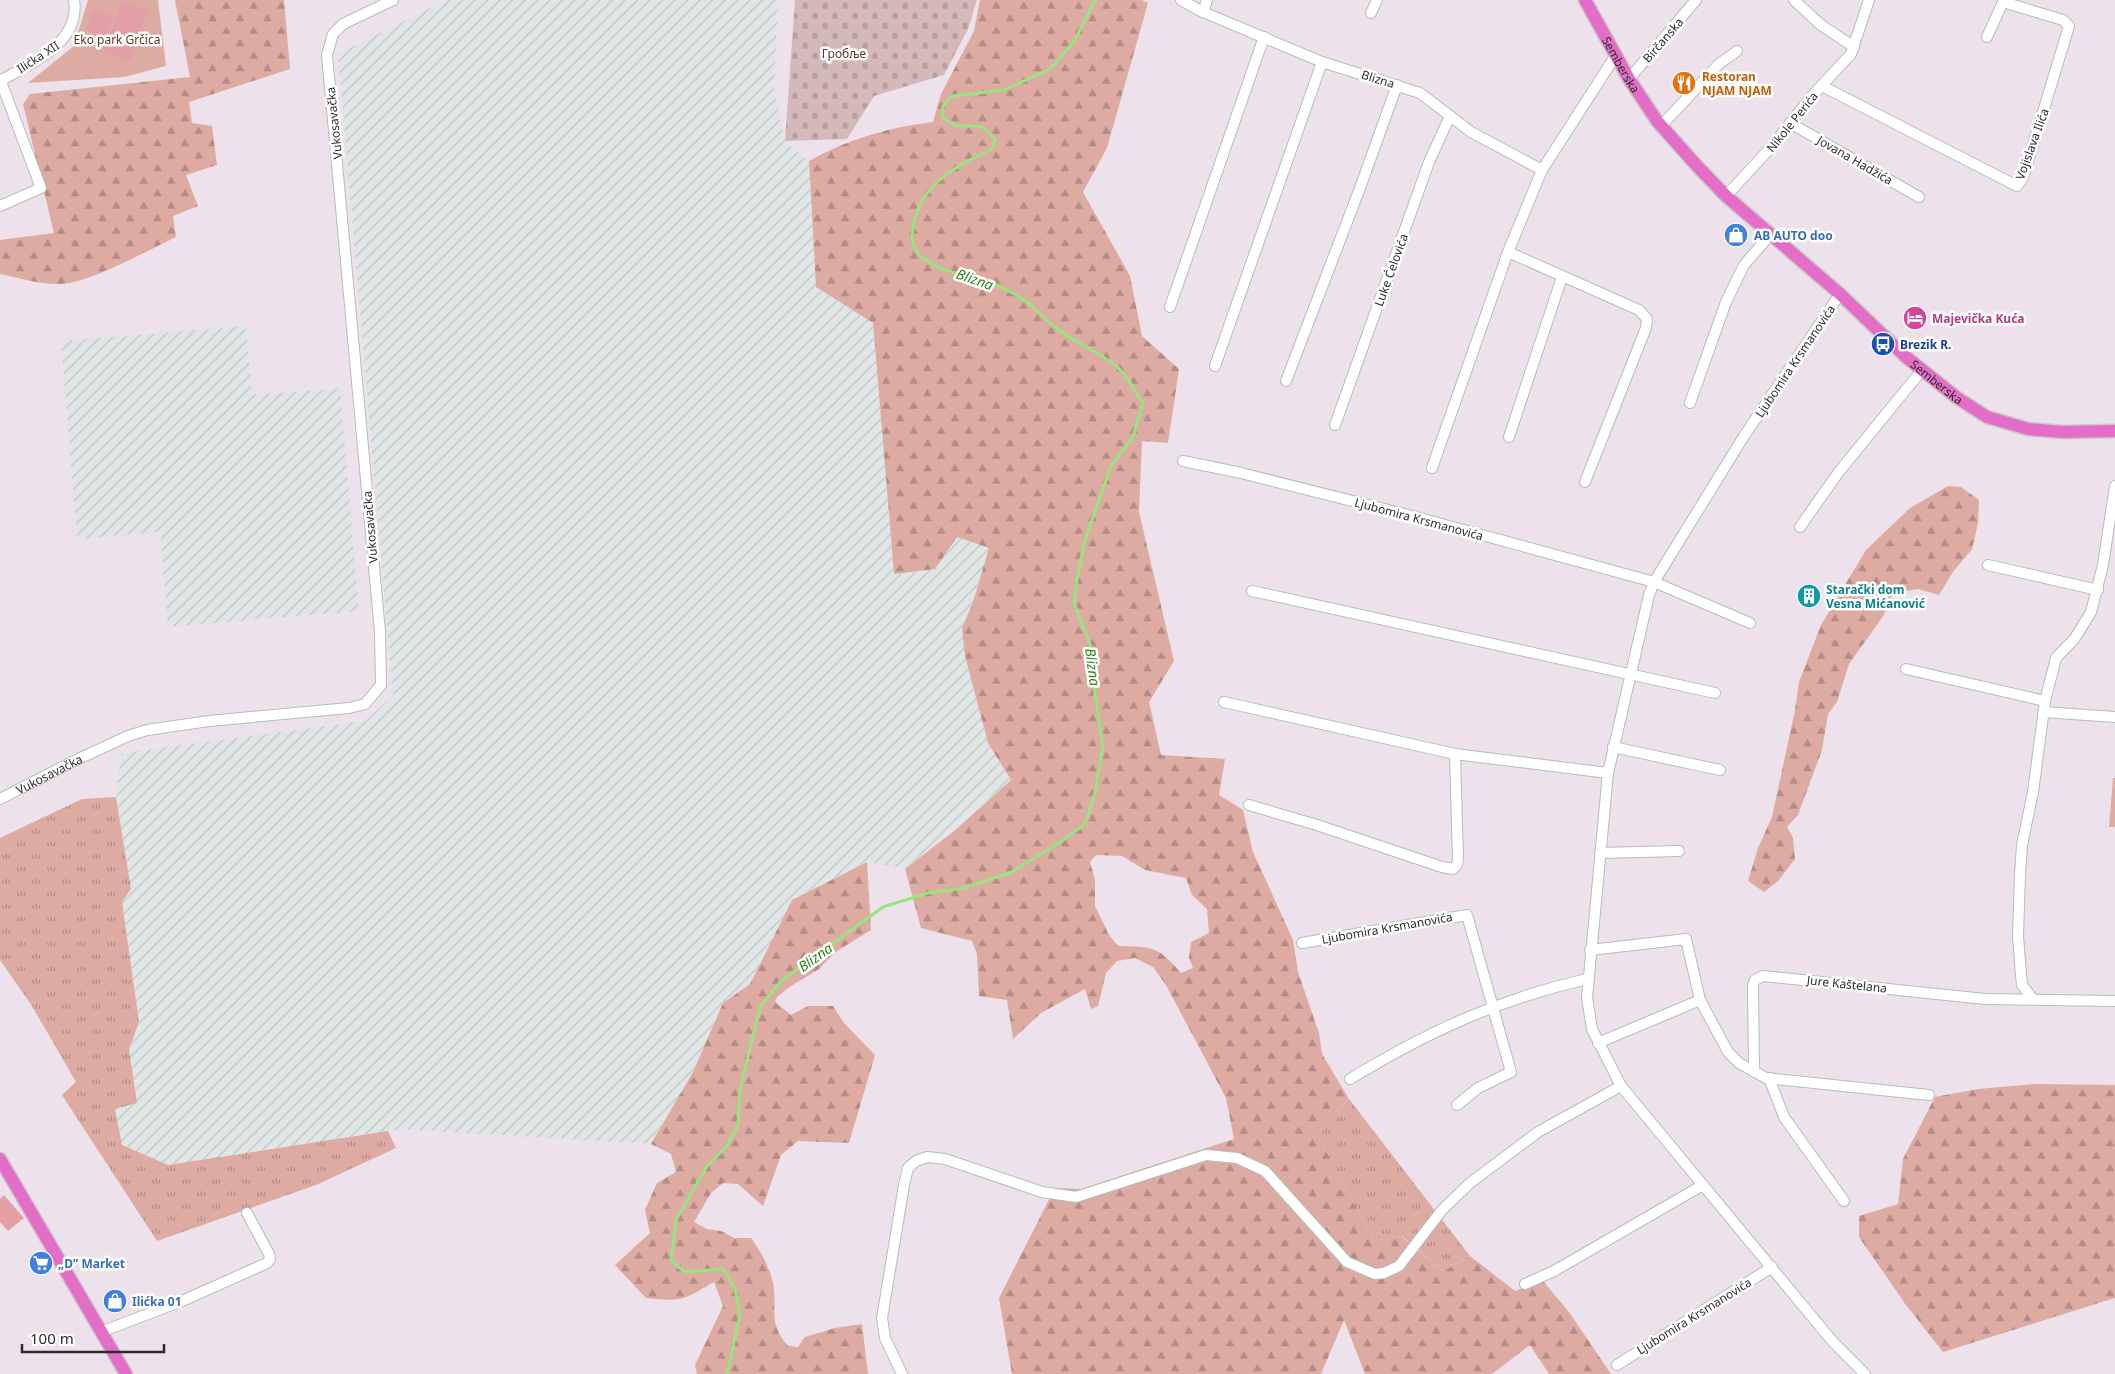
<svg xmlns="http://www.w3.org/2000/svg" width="2115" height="1374" font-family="'Noto Sans',sans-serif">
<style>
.industrial{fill:url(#industrial-furrows)}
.grass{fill:url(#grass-tufts)}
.forest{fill:url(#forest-firs);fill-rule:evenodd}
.cemetery{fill:url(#cemetery-stones)}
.park{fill:#deaba3}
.pitch{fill:#e49fa6}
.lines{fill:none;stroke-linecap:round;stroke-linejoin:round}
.stream{stroke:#98e47e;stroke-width:3}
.minor-casing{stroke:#b4bfb7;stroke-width:12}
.major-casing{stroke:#c8c8c8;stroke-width:15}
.minor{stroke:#fff;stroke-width:10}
.major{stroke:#e46ec7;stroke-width:12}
.labels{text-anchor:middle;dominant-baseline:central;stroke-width:5;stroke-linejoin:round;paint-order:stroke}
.park-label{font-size:12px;fill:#643422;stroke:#fff}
.street-label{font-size:12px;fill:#2d2d2d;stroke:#fff}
.food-label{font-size:12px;font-weight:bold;fill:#c56008;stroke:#fff;text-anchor:start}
.shop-label{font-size:12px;font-weight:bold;fill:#366cbe;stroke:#fff;text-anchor:start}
.hotel-label{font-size:12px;font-weight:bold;fill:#b23c85;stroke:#fff;text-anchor:start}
.transit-label{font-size:12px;font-weight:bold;fill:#164399;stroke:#fff;text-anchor:start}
.culture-label{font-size:12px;font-weight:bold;fill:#0d838f;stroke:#fff;text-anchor:start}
.water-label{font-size:14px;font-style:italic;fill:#2d861a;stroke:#fff}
</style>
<defs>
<pattern id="industrial-furrows" width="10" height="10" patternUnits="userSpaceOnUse" patternTransform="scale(1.25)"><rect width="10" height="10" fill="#e0e6e5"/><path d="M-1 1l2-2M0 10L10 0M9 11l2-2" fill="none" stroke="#c0c6c5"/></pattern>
<pattern id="grass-tufts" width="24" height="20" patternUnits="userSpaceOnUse" patternTransform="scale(1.25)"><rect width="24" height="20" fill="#deaba3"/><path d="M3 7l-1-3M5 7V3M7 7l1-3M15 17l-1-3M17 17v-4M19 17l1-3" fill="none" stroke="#b48c85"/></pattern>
<pattern id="forest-firs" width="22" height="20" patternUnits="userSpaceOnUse" patternTransform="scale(1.25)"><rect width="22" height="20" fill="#deaba3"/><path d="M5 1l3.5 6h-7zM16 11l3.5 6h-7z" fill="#b48c85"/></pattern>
<pattern id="cemetery-stones" width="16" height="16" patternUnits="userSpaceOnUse" patternTransform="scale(1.25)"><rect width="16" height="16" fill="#d5b9ba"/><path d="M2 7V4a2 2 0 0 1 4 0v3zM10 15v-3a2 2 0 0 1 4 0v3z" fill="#b79fa0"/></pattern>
</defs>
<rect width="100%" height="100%" fill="#ede1ec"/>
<path class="industrial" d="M446 0H778L774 92 785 141 809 161 816 287 873 323 894 574 935 569 957 537 989 548 972 605 962 628 965 656 988 743 1011 780 905 869 867 862 792 900 750 984 723 1003 693 1072 651 1144 401 1129 168 1165 122 1145 115 1108 137 1103 129 1050 139 1022 122 902 131 889 116 797 121 753 365 721 393 696 338 54Z
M246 326 252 395 340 388 359 611 168 627 160 532 77 539 61 341Z"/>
<path class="grass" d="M2113 778H2115V827H2109Z
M116 797 131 889 122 902 139 1022 129 1050 137 1103 115 1109 122 1145 168 1165 388 1131 396 1148 316 1185 157 1241 62 1095 76 1082 32 1006 0 960V838L82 799Z
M1349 1099 1470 1256 1443 1271 1402 1236 1374 1241 1317 1134Z"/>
<path class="forest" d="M175 0H284L290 69 189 102 192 123 212 126 217 165 186 175 198 206 173 216 176 237C147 251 91 282 61 284 41 285 20 278 0 274V240L54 233 23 104 30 94 190 77Z
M980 0H1142L1148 3 1107 148 1083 192 1130 276 1142 336 1179 369 1168 443 1142 441 1139 512 1174 661 1149 702 1161 755 1225 759 1219 795 1243 810 1253 852 1293 940 1298 972 1319 1033 1322 1054 1349 1099 1317 1134 1374 1241 1401 1236 1443 1271 1470 1256 1515 1291 1543 1281 1569 1312 1611 1374H1549L1530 1345 1492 1374H1365L1344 1320 1321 1374H1012L999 1298 1055 1188 1081 1189 1234 1139 1226 1098 1166 985 1153 967 1135 958 1117 961 1106 973 1098 1006 1091 1009 1085 989 1041 1013 1013 1039 1007 1000 979 996 977 954 972 941 921 928 905 869 954 831 1011 780 988 743 965 656 962 628 972 605 989 548 957 537 935 569 894 574 873 323 816 287 809 161C848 139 890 127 933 122L941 94 974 31ZM1096 855 1122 856 1145 870 1186 878 1192 895 1207 909 1209 933 1191 942 1189 958 1193 968 1181 973C1158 946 1153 947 1118 946L1109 935 1095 906V880L1090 862Z
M1948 486 1961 487 1979 500 1978 523 1972 549 1953 572 1939 595 1918 589 1895 593 1888 601 1884 615 1849 664 1837 702 1828 714 1822 750 1798 815 1787 827 1793 838 1795 859 1778 881 1764 892 1748 881 1758 848 1772 817 1795 710 1799 682 1821 625 1866 550 1910 508Z
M867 862 871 930 834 953 819 969 791 986 777 997 775 1002 791 1015 808 1006H833L843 1022 875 1055 849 1143 798 1141 781 1155 763 1206 738 1184 723 1183 711 1193 694 1222 707 1229 721 1231 734 1238H751C761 1252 769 1266 773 1283 778 1311 767 1322 788 1346L798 1347 805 1337 835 1328 862 1324 868 1374H697L695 1365 723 1306 714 1282C683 1300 683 1302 646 1298L615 1265 650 1233 645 1210 657 1183 676 1172 671 1154 651 1144 693 1072 723 1003 750 984 792 900Z
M2035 1084 2115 1085V1298L1943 1352 1906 1305 1859 1237V1216L1898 1204 1903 1159 1935 1097 1978 1089Z"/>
<path class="cemetery" d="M795 0H977L968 29 944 75 874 96 847 139 785 141Z"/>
<path class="park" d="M88 0H158L166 66 124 77 28 83 74 46Z"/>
<path class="pitch" d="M122 2 148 11 130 61 104 52Z
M93 9 113 16 106 37 86 30Z
M4 1195 24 1218 8 1231 0 1222V1199Z"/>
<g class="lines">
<path class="stream" d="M727 1374 740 1315 735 1288 723 1269 685 1272 671 1260 676 1220 707 1166 726 1147 738 1126 740 1090 760 1007 781 981 883 907 928 893 963 888 1010 873 1059 843 1085 824 1095 793 1103 746 1095 694 1091 647 1074 603 1077 580 1085 540 1111 466 1133 437 1143 403C1135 391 1127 375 1116 366 1097 351 1074 342 1055 327 1039 314 1031 302 1011 292 985 278 947 276 923 258 913 251 911 239 913 228 920 183 955 167 992 149L995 139 982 127 954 125 942 117 943 106 952 96 1004 90 1050 69 1074 42 1095 0"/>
<g class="minor-casing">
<g id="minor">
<path d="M1181 0 1203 12 1322 62 1420 93 1471 132 1542 170"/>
<path d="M1794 0 1821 25 1854 47"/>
<path d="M1203 12 1207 0"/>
<path d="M1371 13 1377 0"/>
<path d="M0 79 41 188 0 206"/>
<path d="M1629 79 1696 0"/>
<path d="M0 81C31 63 81 43 74 0"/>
<path d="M1822 86 2017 186 2023 178 2069 26 2063 20 2003 2 1987 37"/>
<path d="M1790 123 1919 197"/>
<path d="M1661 126 1719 64 1737 51"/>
<path d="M1726 196 1774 144 1809 99 1851 54 1869 0"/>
<path d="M1508 252 1639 310 1647 319 1646 328 1585 482"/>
<path d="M1840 294 1744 436 1654 582 1649 595 1608 773 1587 998 1592 1029 1621 1086 1833 1342 1865 1374"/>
<path d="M1170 307 1264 37"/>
<path d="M1215 366 1322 62"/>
<path d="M1286 381 1360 188 1397 85"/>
<path d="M1690 403 1726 302 1744 265 1770 235"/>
<path d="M1335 425 1429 162 1450 116"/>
<path d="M1509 437 1562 277"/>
<path d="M1183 461 1241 473 1416 517 1654 582 1750 623"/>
<path d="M1432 468 1508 252 1542 170 1616 55"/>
<path d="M1800 527 1838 473 1922 370"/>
<path d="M1988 565 2098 590"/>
<path d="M1252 591 1715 693"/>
<path d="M1906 669 2045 701"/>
<path d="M1224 702 1455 754 1608 773"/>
<path d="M2043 712 2115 717"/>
<path d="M1613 747 1720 770"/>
<path id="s1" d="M0 799 76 760 128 736 147 730 209 721 349 708 365 704 381 685 380 632 327 55 333 34 343 24 393 0"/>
<path d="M1249 805 1317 825 1442 867 1453 869 1457 865 1458 859 1455 754"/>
<path d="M1600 853 1679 851"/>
<path d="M1302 943 1467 915 1511 1072 1478 1088 1457 1105"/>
<path d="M1590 950 1686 939 1700 1000"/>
<path d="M2032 998 2022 985 2021 975 2018 936 2020 874 2022 845 2033 792 2045 701 2056 658 2075 638 2091 612 2103 565 2115 486"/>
<path d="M1598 1043 1700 1000 1728 1052 1739 1063 1766 1078 1929 1095"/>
<path d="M1754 1072 1753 985 1755 980 1763 976 1985 999 2115 1001"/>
<path d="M1769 1078 1784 1117 1844 1201"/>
<path d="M1350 1079C1427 1032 1499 999 1587 979"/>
<path d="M1525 1284 1554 1271 1703 1185"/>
<path d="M101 1332 182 1301 267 1263 270 1259 269 1254 247 1213"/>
<path d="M1617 1365 1772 1267"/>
<path d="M902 1374 885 1338 882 1318 904 1185 908 1168 916 1161 927 1157 945 1159 1042 1192 1076 1197 1206 1155 1237 1158 1265 1171 1347 1262 1375 1274 1384 1273 1399 1266 1442 1210 1470 1183 1538 1132 1621 1086"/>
</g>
</g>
<g class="major-casing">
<g id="major">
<path id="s2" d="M1585 0 1629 79 1657 121 1697 166 1726 196 1840 294 1906 357 1956 397 1987 417 2028 429 2062 432 2115 431"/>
<path d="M0 1159 126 1374"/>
</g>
</g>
<use href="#minor" class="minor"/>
<use href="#major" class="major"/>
</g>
<defs>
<g id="restaurant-disc" transform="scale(1.25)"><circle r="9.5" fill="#e8710a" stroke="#fff"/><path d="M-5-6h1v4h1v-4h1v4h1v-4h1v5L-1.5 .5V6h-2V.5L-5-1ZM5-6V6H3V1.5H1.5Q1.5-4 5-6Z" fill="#fff"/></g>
<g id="shop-disc" transform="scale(1.25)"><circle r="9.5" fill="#3f7fe0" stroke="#fff"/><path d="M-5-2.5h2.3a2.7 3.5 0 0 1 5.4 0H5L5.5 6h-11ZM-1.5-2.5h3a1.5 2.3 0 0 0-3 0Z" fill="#fff"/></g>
<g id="hotel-disc" transform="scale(1.25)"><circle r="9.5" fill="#d1479c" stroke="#fff"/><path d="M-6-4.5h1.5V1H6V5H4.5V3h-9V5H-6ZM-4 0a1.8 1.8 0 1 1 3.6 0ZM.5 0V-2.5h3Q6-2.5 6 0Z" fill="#fff"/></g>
<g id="bus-disc" transform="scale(1.25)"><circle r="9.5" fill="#1a4fb4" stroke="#fff"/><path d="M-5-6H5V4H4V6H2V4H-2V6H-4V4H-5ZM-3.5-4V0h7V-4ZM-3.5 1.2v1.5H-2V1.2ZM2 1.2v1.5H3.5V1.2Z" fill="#fff"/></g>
<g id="building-disc" transform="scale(1.25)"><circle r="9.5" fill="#0f9aa8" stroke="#fff"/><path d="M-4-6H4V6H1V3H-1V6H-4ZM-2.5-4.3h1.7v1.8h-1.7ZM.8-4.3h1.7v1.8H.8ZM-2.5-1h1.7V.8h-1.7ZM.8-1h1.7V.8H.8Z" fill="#fff"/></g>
<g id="supermarket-disc" transform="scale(1.25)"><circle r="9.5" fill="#3f7fe0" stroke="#fff"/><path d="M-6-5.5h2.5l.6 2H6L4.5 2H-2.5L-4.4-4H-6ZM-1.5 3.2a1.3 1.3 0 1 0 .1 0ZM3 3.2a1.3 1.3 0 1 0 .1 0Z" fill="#fff"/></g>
</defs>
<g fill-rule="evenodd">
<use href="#restaurant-disc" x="1684" y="83"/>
<use href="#shop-disc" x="1736" y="235"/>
<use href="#hotel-disc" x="1915" y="318"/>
<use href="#bus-disc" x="1883" y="344"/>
<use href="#building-disc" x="1809" y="596"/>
<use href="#supermarket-disc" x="41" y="1263"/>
<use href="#shop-disc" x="115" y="1301"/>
</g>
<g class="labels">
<g class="park-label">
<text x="117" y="39">Eko park Grčica</text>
<text x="844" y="53">Гробље</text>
</g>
<g class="street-label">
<text transform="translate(1663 40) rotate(-49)">Birčanska</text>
<text transform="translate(38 57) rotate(-33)">Ilićka XII</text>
<text stroke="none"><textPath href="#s2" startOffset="74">Semberska</textPath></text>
<text transform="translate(1378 79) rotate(17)">Blizna</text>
<text transform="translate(1792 122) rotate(-51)">Nikole Perića</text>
<text transform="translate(334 123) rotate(-96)">Vukosavačka</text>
<text transform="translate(2032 144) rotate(-70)">Vojislava Ilića</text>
<text transform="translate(1855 160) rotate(30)">Jovana Hadžića</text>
<text transform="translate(1391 270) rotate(-70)">Luke Ćelovića</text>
<text transform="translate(1795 361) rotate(-56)">Ljubomira Krsmanovića</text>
<text stroke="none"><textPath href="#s2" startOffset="524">Semberska</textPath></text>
<text transform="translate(1419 519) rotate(15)">Ljubomira Krsmanovića</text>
<text transform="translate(370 527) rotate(-95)">Vukosavačka</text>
<text stroke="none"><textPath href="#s1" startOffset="55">Vukosavačka</textPath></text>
<text transform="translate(1387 928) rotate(-10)">Ljubomira Krsmanovića</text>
<text transform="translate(1847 984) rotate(6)">Jure Kaštelana</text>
<text transform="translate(1694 1316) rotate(-32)">Ljubomira Krsmanovića</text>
</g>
<g class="food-label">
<text x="1702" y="76">Restoran<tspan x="1702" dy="14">NJAM NJAM</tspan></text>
</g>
<g class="shop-label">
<text x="1754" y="235">AB AUTO doo</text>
<text x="58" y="1263">„D” Market</text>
<text x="132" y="1301">Ilićka 01</text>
</g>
<g class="hotel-label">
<text x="1932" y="318">Majevička Kuća</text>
</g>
<g class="transit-label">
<text x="1900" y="344">Brezik R.</text>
</g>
<g class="culture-label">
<text x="1826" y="589">Starački dom<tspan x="1826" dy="14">Vesna Mićanović</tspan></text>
</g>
<g class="water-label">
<text transform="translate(975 279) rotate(19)">Blizna</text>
<text transform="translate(1093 667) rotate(82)">Blizna</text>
<text transform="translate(815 957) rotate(-36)">Blizna</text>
</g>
</g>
<path d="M22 1344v8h142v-8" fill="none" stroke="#2d2d2d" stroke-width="2.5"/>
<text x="30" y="1344" font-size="15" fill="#2d2d2d" stroke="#ffffff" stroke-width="4" paint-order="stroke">100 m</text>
</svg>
